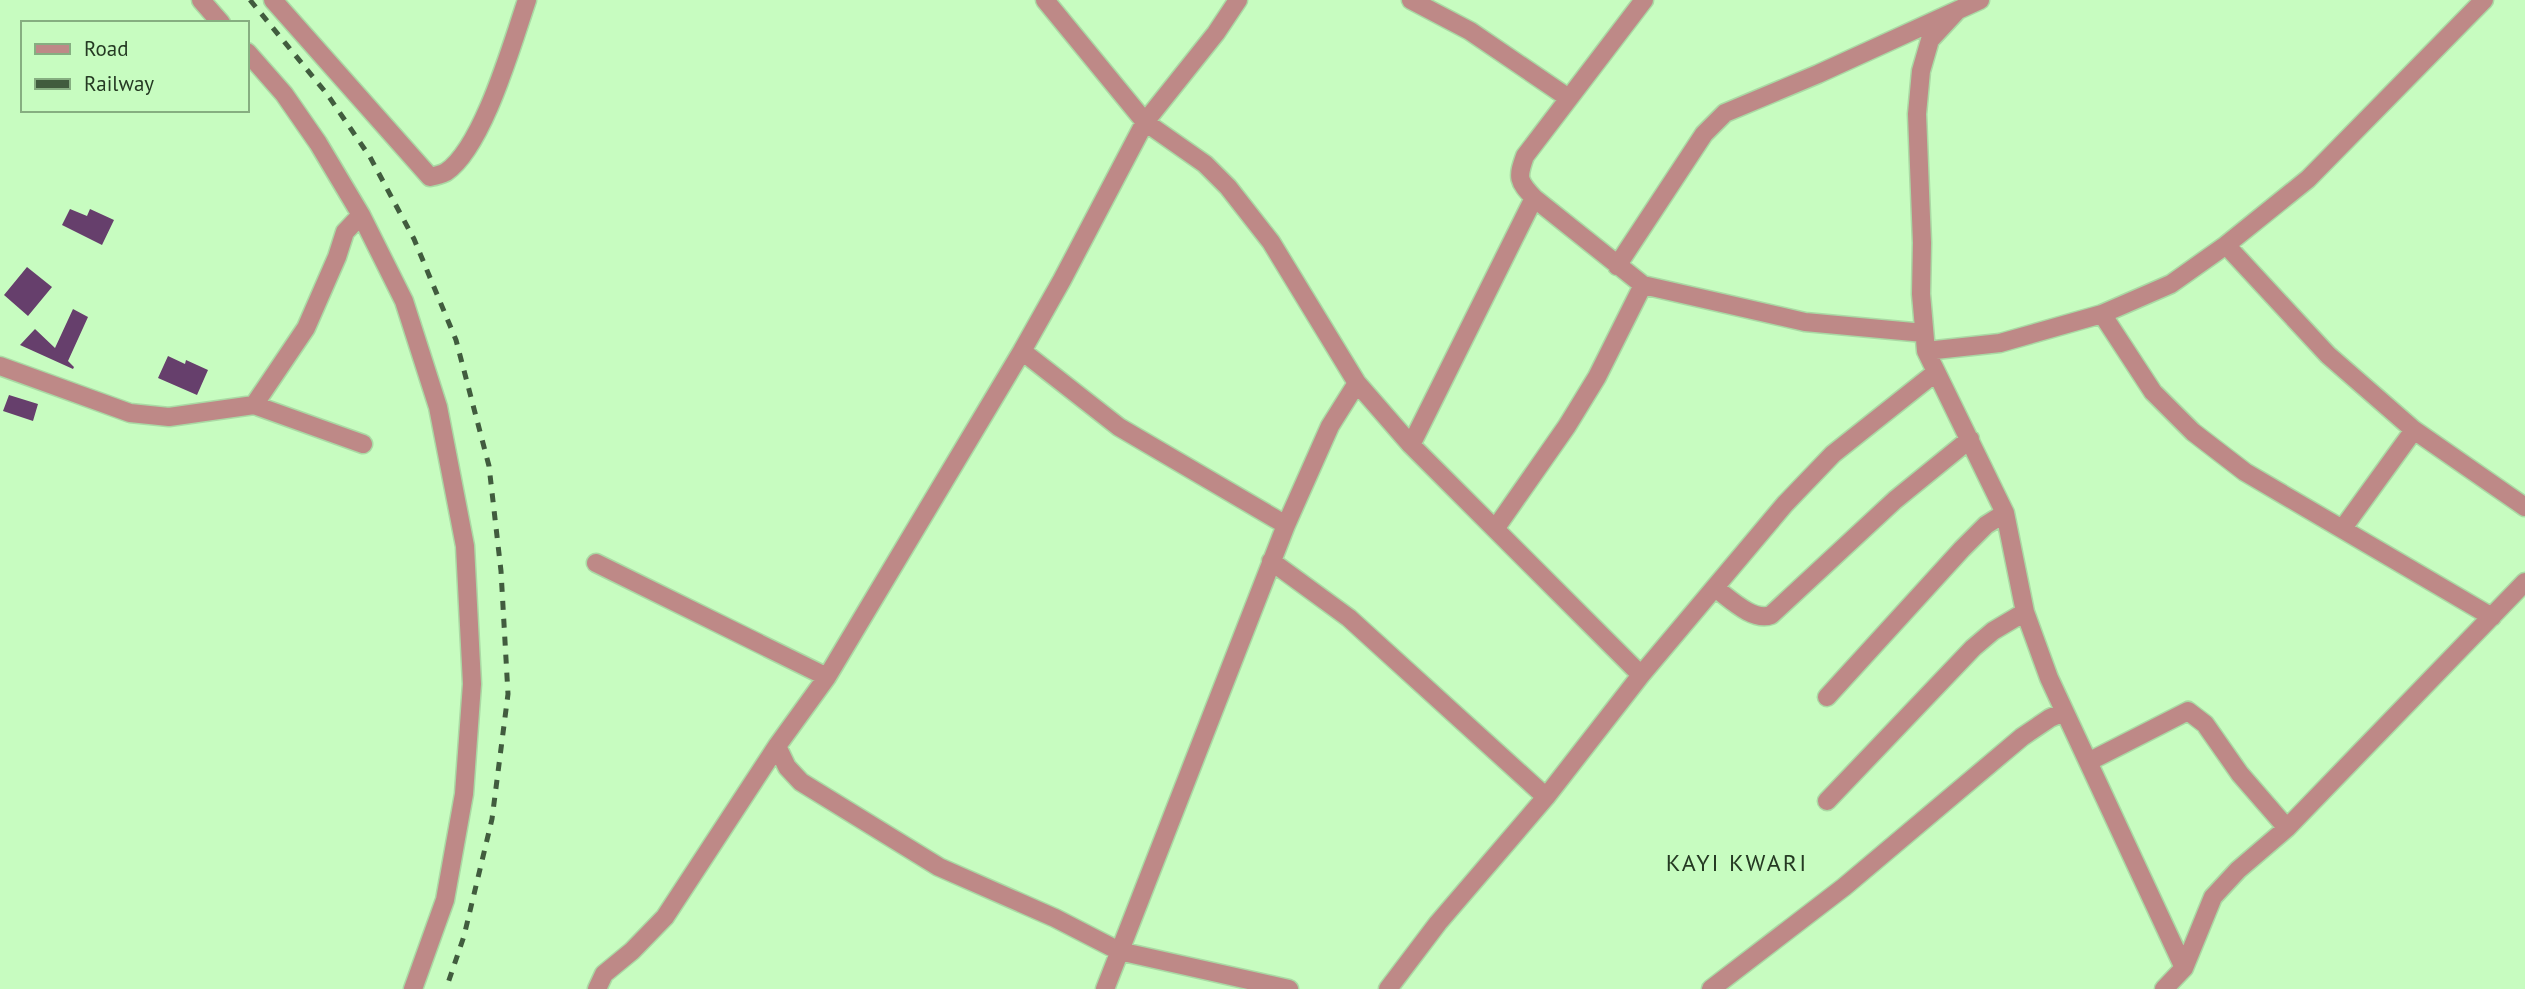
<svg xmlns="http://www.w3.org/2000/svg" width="2525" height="989" font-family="'PT Sans',sans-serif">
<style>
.building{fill:#663f6c}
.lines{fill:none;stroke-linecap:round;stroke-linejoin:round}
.minor-casing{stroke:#aad9a4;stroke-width:21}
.minor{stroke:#be8987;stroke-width:18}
.rail{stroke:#415c3e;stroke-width:5;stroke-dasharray:9 9;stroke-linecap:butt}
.labels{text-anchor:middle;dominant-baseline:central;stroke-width:7;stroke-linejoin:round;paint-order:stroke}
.quarter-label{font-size:24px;letter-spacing:2px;fill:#253a23;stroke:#c7fcc0}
</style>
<rect width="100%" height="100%" fill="#c7fcc0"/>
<path class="building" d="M70 209 87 216 90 209 114 220 102 245 62 225Z
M27 267 52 287 28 316 4 295Z
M73 309 88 317 68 361 74 367 73 369 20 345 35 329 55 348Z
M168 356 185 364 186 360 208 370 197 395 158 378Z
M9 395 38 404 33 421 3 411Z"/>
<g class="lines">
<g class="minor-casing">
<path id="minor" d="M201 0 221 23
M273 0 430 177C435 176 442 174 446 172 483 147 512 44 527 0
M1045 0 1145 122 1205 164 1228 187 1271 242 1357 383 1411 445 1641 675
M1411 0 1470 31 1567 97
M1644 0 1525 156C1517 178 1518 181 1534 198L1643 285 1805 322 1924 333
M1956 12 1930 40 1921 71 1917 114 1922 243 1921 294 1926 351 2005 513 2025 612 2049 678 2184 968
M247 52 284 94 318 143 361 215 404 301 438 407 465 546 472 684 464 794 445 900 413 989
M2226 245 2328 355 2414 430 2525 507
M1617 266 1704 134 1725 113 1818 74 1980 0
M2102 314 2153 392 2193 432 2245 472 2492 617
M1022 351 1119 427 1286 525
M1926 351 2000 343 2102 314 2171 284 2226 245 2308 179 2484 0
M0 366 130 413 169 417 254 405 306 328 337 257 345 232 361 215
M254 405 363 444
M1411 445 1534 198
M2343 528 2414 430
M1495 529 1567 426 1597 377 1643 285
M1271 561 1349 618 1546 797
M596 563 827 677
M1715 588C1729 598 1753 622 1771 615L1895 500 1970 439
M1827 697 1962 549 1986 525 2005 513
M777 746 787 767 801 782 939 867 1055 918 1119 951 1289 989
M2088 762 2188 711 2205 724 2240 774 2287 828
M1827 801 1973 648 1993 631 2025 612
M597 989 604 974 632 951 665 917 777 746 827 677 1022 351 1062 280 1145 122 1216 33 1238 0
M1105 989 1286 525 1330 426 1357 383
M1388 989 1438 923 1546 797 1641 675 1785 504 1833 454 1935 373
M1711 989 1844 887 2022 737 2050 718 2064 712
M2164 989 2184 968 2213 897 2238 870 2287 828 2525 582"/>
</g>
<use href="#minor" class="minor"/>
<path class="rail" d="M250 0 327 94 370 157 414 239 456 340 489 466 501 571 508 694 492 819 464 936 446 989"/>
</g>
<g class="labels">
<g class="quarter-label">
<text x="1737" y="862">KAYI KWARI</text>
</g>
</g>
<rect x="21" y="21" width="228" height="91" fill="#c7fcc0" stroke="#86ae81" stroke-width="2"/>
<rect x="35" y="44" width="35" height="10" fill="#be8987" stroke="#86ae81" stroke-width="2"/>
<text x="84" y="56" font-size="21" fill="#253a23">Road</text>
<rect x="35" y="79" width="35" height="10" fill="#415c3e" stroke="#86ae81" stroke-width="2"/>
<text x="84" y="91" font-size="21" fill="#253a23">Railway</text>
</svg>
